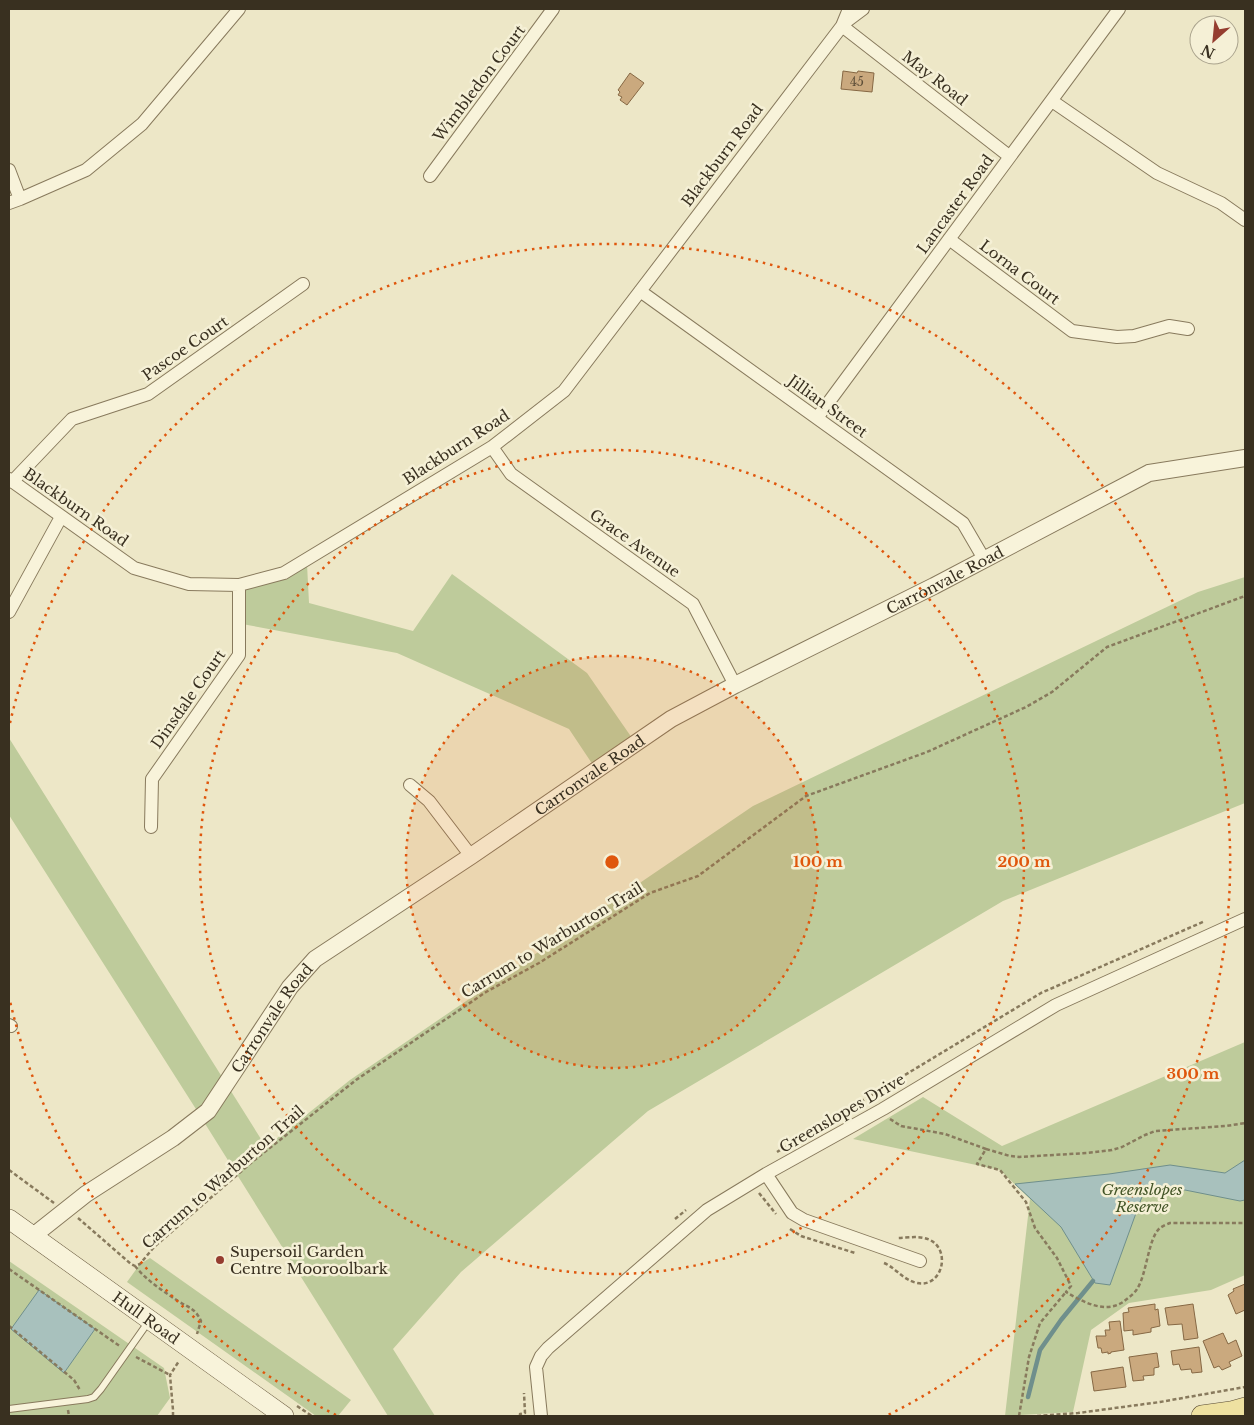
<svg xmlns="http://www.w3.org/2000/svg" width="1254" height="1425" font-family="'Libre Baskerville',serif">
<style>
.green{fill:#becb9b}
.water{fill:#a8c1bd;stroke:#6f8f8c}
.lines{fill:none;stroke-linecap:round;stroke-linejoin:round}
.stream{stroke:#6f8f8c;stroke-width:4.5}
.building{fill:#caa97e;stroke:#866844}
.service-casing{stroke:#887a5d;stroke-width:8}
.minor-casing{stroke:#887a5d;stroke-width:14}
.tertiary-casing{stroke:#887a5d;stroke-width:18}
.secondary-casing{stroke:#6a5b40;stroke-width:20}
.primary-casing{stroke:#564831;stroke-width:22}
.path{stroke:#887a5d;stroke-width:2.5;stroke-dasharray:4 2.5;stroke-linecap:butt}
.service{stroke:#f8f3da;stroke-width:6}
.minor{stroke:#f8f3da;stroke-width:12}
.tertiary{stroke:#f8f3da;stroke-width:16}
.secondary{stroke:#f8f3da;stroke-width:19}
.primary{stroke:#eee1a1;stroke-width:21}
.ring{fill:none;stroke:#df570d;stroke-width:2.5;stroke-dasharray:2.5 5}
.poi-dot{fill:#953d2f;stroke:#f5f0d6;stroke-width:2}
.labels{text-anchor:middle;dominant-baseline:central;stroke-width:5;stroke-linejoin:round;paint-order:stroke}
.number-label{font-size:12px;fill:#5d4e38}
.street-label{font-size:15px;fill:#393020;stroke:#f5f0d6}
.park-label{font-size:15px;font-style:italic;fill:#435527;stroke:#f5f0d6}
.poi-label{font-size:15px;fill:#393020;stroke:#f5f0d6;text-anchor:start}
.centre{fill:#df570d;stroke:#f5f0d6;stroke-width:2.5}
.ring-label{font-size:15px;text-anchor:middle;font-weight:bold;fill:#df570d;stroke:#f5f0d6;stroke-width:5;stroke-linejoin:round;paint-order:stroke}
</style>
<rect width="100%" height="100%" fill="#ede7c7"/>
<path class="green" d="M307 564 309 603 413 631 452 574 587 673 632 738 593 765 569 729 397 653 242 624V587Z
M1245 577V803L1003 901 648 1111 461 1272 393 1349 435 1416H388L194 1106 9 815V738L266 1147 350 1080 753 806 1198 592Z
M1245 1042V1275L1211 1290 1129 1303 1091 1330 1073 1412 1005 1416 1030 1199 1000 1170 853 1139 923 1097 1002 1146Z
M150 1258 351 1400 338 1416H316L127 1282 140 1264Z
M9 1261 164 1368 170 1398 157 1416H9Z"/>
<path class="water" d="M1245 1160V1200L1240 1201 1170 1187 1144 1191 1110 1285 1095 1283 1061 1227 1015 1184 1109 1174 1170 1165 1225 1173Z
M39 1290 95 1329 64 1373 11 1329Z"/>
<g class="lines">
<path class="stream" d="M1028 1397 1040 1350 1061 1320 1093 1281"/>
</g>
<path class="building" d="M843 71 857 73 858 71 874 73 872 92 841 89Z
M630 73 644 83 627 105 620 100 622 97 618 95 620 92 618 90Z
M1245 1284V1310L1236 1314 1228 1295 1234 1291 1233 1289Z
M1155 1304V1310L1158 1309 1160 1326 1151 1328V1332L1133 1335V1330L1124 1331 1123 1313 1129 1312 1128 1308Z
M1193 1304 1198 1338 1184 1340 1182 1324 1168 1325 1165 1308Z
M1120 1321 1124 1350 1111 1352V1353L1108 1354V1352L1102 1353 1101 1348H1098L1096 1336H1106L1105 1330H1110L1109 1322Z
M1223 1333 1228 1344 1236 1340 1242 1356 1229 1362 1231 1366 1222 1370 1219 1366 1214 1368 1203 1341Z
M1199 1347 1202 1372 1192 1373 1191 1369 1181 1370 1179 1364 1173 1365 1171 1351Z
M1157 1353 1159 1367 1154 1368V1375L1143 1376 1144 1380 1133 1381 1129 1357Z
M1123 1367 1126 1387 1094 1391 1091 1372Z"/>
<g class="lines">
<g class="service-casing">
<path id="service" d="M9 1409 88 1399 94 1397 101 1389 149 1321"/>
</g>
<g class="minor-casing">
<path id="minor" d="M843 24 863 9
M842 26 1009 156
M1052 101 1157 173 1221 203 1245 220
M9 170 20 199
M430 176 553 9
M9 203 20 199 86 170 142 124 239 9
M949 239 1072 331 1117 337 1134 336 1169 326 1188 329
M640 291 963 523 984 559
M817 418 1119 9
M492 447 511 474 693 604 735 685
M9 479 134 568 189 584 239 585 284 573 492 447 564 391 842 26 849 9
M12 482 72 419 148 394 303 284
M9 612 61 517
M410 785 429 801 471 856
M151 827 152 779 239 655V585
M9 1025 11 1026
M766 1174 792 1213 804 1220 920 1261
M541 1416 536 1367 541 1356 548 1348 707 1210 766 1174 883 1109 1056 1005 1245 919"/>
</g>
<g class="tertiary-casing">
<g id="tertiary">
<path id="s1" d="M33 1236 86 1194 173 1138 208 1111 290 987 315 959 471 856 671 719 735 685 934 586 1149 473 1245 458"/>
</g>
</g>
<g class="secondary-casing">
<g id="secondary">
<path id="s2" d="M9 1219 284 1416"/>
</g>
</g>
<g class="primary-casing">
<path id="primary" d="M1202 1416 1231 1412 1245 1408"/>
</g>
<path class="path" d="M890 1119 901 1126 945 1134 986 1149 977 1164 1000 1170 1026 1202 1035 1228 1057 1258 1071 1286 1066 1292C1083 1302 1105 1314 1123 1302 1128 1298 1134 1294 1137 1289 1147 1274 1148 1238 1160 1228 1163 1226 1167 1224 1170 1223H1245
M986 1149 1010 1156 1019 1157 1087 1153 1112 1150 1122 1147 1145 1135 1155 1131 1226 1126 1245 1123
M777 1152 1041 993 1205 921
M9 1170 54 1203
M759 1193 776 1214
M78 1218 131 1264 135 1266 140 1264 154 1247 252 1162 356 1080 486 992 539 963 650 893 698 876 806 796 927 752 1026 707 1052 692 1107 647 1245 596
M675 1219 686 1210
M790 1229 801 1236 855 1253
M884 1263C896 1268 903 1280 917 1283 944 1289 953 1244 924 1238 915 1236 905 1238 897 1238
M135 1266C146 1280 163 1291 178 1301 189 1308 195 1308 201 1321L197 1334
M9 1269 121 1347
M9 1326 74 1380 80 1390
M136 1357 170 1375
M297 1406 312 1416
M68 1410 69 1416
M173 1416V1410L170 1375 179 1361
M520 1416V1414L525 1413 524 1393
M1019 1416 1029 1357 1040 1323 1066 1292
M1037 1416 1078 1413 1160 1402 1245 1387"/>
<use href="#service" class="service"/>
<use href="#minor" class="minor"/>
<use href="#tertiary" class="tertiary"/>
<use href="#secondary" class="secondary"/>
<use href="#primary" class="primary"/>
</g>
<circle cx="612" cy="862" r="206" fill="#df570d" fill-opacity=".12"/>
<g class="ring">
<circle cx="612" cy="862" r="206"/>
<circle cx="612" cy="862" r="412"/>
<path d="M336 1415A618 618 0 0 1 10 1001M10 723A618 618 0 1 1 888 1415"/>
</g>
<circle class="poi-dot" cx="220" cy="1260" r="5"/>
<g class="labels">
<g class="number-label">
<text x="857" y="81">45</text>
</g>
<g class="street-label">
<text transform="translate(935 78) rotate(38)">May Road</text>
<text transform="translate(479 83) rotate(-53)">Wimbledon Court</text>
<text transform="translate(722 155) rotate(-53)">Blackburn Road</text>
<text transform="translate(955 204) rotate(-54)">Lancaster Road</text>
<text transform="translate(1020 272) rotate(37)">Lorna Court</text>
<text transform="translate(185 348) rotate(-35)">Pascoe Court</text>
<text transform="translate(828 406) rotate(36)">Jillian Street</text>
<text transform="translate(456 447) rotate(-33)">Blackburn Road</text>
<text transform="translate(76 507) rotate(35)">Blackburn Road</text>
<text transform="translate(635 543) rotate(35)">Grace Avenue</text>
<text stroke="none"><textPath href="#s1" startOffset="1138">Carronvale Road</textPath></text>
<text transform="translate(188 699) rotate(-55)">Dinsdale Court</text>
<text stroke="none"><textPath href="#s1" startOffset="732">Carronvale Road</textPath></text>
<text transform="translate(552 940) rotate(-31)">Carrum to Warburton Trail</text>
<text stroke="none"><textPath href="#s1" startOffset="328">Carronvale Road</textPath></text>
<text transform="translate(842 1113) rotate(-30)">Greenslopes Drive</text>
<text transform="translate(223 1177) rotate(-41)">Carrum to Warburton Trail</text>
<text stroke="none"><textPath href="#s2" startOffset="169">Hull Road</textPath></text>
</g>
<g class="park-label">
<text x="1142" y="1189">Greenslopes<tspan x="1142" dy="17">Reserve</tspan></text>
</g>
<g class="poi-label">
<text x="230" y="1251">Supersoil Garden<tspan x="230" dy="17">Centre Mooroolbark</tspan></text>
</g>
</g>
<circle cx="612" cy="862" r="8" class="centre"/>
<g class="ring-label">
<text x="818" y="867">100 m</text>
<text x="1024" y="867">200 m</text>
<text x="1193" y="1079">300 m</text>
</g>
<rect width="1254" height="1425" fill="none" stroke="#393020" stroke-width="20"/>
<g transform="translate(1214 40) rotate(207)"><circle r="24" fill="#f5f0d6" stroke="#aaa38d"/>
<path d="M0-4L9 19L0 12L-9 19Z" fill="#953d2f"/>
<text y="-8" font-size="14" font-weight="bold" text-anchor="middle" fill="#393020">N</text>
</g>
</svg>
